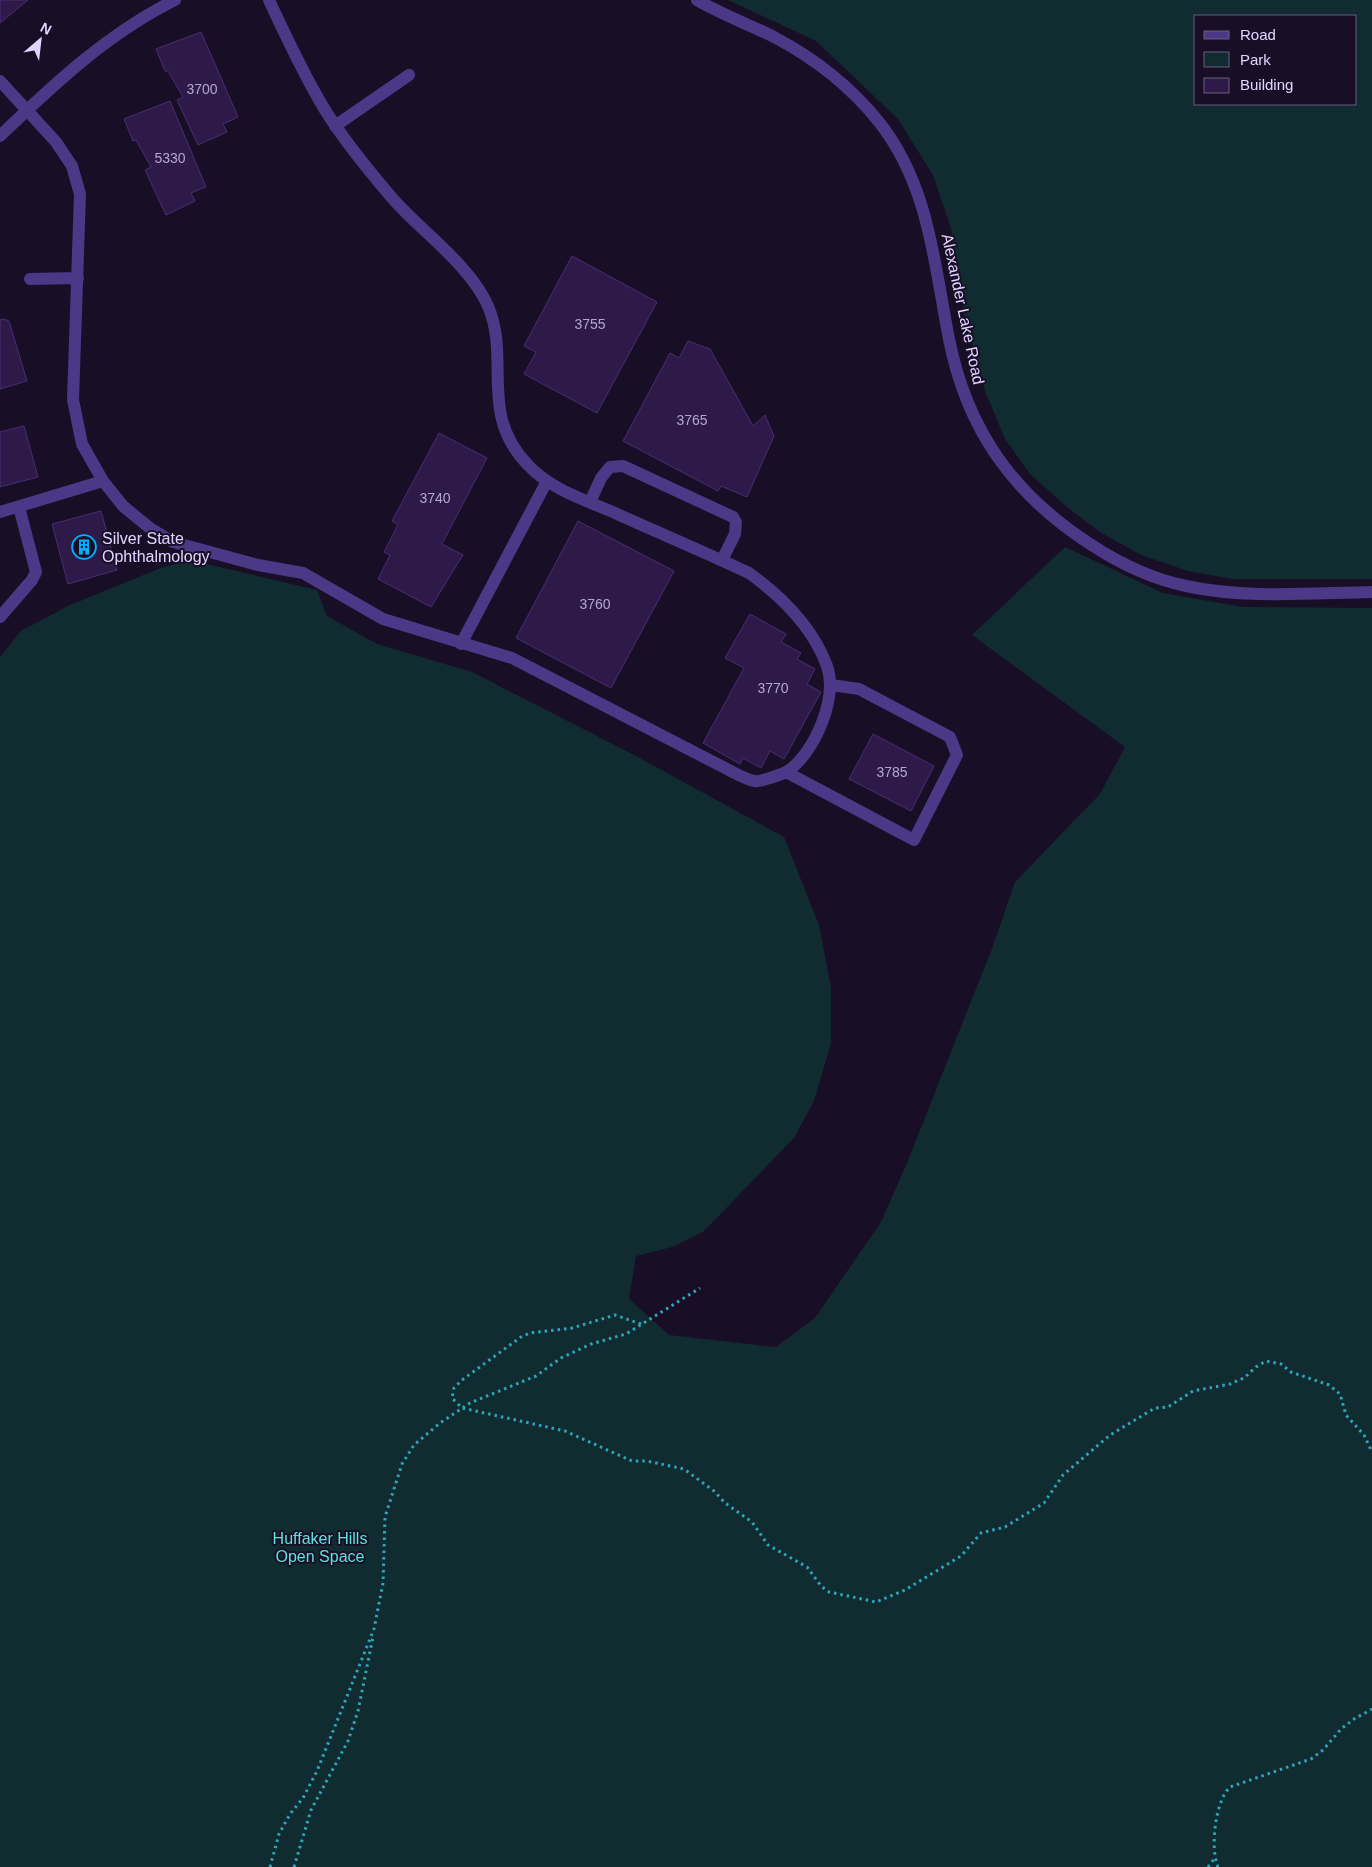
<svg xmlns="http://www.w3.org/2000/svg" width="1372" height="1867" font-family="Helvetica,sans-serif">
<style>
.green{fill:#112c31;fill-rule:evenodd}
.building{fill:#2d1a48;stroke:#492c75}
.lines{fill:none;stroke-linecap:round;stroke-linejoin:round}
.path{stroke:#2ca6bb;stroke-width:3;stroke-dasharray:2.5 4;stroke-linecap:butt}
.minor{stroke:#4c3887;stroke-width:12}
.labels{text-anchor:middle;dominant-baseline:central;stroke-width:4;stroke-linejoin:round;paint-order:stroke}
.number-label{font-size:14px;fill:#b5a6d1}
.street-label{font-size:16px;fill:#e2d4ff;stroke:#180f27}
.poi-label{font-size:16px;fill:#e2d4ff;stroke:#180f27;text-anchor:start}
.park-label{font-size:16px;fill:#5ce3dd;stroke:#180f27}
</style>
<rect width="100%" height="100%" fill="#180f27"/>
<path class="green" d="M728 0H1372V579H1233L1188 571 1141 555 1100 532 1067 507 1030 474 1005 439 985 391 964 314 951 228 933 175 898 119 816 41ZM1196 16H1356V104H1196Z
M1065 547 1163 593 1243 607 1372 608V1867H0V657L21 631 68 606 163 567 185 562 211 565 317 590 327 616 377 644 472 672 636 756 784 837 819 925 831 987V1043L814 1101 794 1138 704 1231 672 1247 636 1256 629 1299 669 1335 776 1347 815 1318 881 1222 907 1163 993 946 1015 882 1100 794 1125 747 972 635Z"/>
<path class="building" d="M0 0H28L0 23Z
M201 32 238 117 223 124 227 132 198 145 177 100 183 97 168 71H165L156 49Z
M170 101 206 187 191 193 195 201 166 215 145 170 151 167 136 140 133 141 124 119Z
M572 256 657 302 597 413 524 374 536 352 524 346Z
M4 319 9 321 27 381 0 389V320Z
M688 341 710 349 753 426 765 415 774 436 747 497 721 486 718 491 623 441 670 353 679 358Z
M24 426 38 477 0 487V432Z
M439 433 487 458 442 544 463 555 431 607 378 579 390 555 384 552 398 525 392 521Z
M101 511 117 570 68 584 52 524Z
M578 521 674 571 611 688 516 638Z
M750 614 786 634 781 642 801 653 797 659 815 669 807 684 821 692 784 759 770 751 761 768 743 758 740 764 703 743 744 668 725 658Z
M873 734 934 766 911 811 849 779Z"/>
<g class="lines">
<path class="path" d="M641 1324 615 1315 572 1328 530 1333 521 1337 462 1380 454 1388 452 1398 462 1408 565 1431 632 1461H647L684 1469 714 1491 725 1503 752 1522 768 1545 807 1567 821 1586 829 1592 876 1602 905 1590 961 1556 981 1533 1005 1527 1044 1503 1063 1475 1110 1435 1155 1408 1168 1407 1193 1391 1230 1384 1244 1378 1256 1367 1266 1361 1281 1364 1291 1372 1329 1385 1340 1394 1346 1415 1364 1435 1372 1452
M270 1867 279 1834 290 1814 303 1798 317 1771 374 1629 383 1583 385 1517 402 1464 414 1445 440 1423 470 1403 536 1376 561 1358 591 1344 626 1334 700 1288
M294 1867 311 1810 348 1741 358 1711 373 1637
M1208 1867 1214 1859
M1218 1867C1210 1849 1215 1801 1230 1787L1311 1759 1323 1750 1341 1729 1354 1719 1372 1709"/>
<path class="minor" d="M697 0C721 14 748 24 774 37 814 58 851 87 879 122 929 185 934 263 949 339 967 430 1013 494 1090 544 1119 563 1152 579 1186 586 1246 599 1311 593 1372 592
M0 81 56 142 72 166 80 194 73 400 82 444 103 481 123 506 151 529 173 542 258 565 303 573 383 619 512 658 727 769C735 773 746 780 755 781 759 782 766 779 770 778 776 776 783 774 788 771 815 752 838 698 827 666 813 628 781 596 749 573 705 552 659 533 615 513 585 500 550 489 528 465 478 414 511 360 488 306 470 265 422 232 393 199 369 171 345 142 325 110 304 75 286 37 269 0
M335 126 409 75
M0 136C54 84 107 34 175 0
M30 279 78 278
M590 502 601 478 610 467 623 466 733 517 736 522 735 534 722 560
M0 512 103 481
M0 617 32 580 36 572 19 507
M461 644 547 481
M786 772 914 840 957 755 950 737 859 689 831 685"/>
</g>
<defs>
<g id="building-ring" transform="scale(1.25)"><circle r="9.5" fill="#180f27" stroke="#00b1ff" stroke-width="1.5"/><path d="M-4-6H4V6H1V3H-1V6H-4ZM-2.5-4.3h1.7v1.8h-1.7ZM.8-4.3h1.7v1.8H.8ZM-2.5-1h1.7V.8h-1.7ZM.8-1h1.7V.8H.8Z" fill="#00b1ff"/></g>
</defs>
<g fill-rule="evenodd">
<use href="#building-ring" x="84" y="547"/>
</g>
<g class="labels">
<g class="number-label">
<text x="202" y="89">3700</text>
<text x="170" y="158">5330</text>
<text x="590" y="324">3755</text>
<text x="692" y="420">3765</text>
<text x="435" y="498">3740</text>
<text x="595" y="604">3760</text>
<text x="773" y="688">3770</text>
<text x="892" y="772">3785</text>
</g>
<g class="street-label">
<text transform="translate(963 309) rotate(78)">Alexander Lake Road</text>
</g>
<g class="poi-label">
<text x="102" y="538">Silver State<tspan x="102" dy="18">Ophthalmology</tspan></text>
</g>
<g class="park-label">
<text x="320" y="1538">Huffaker Hills<tspan x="320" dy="18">Open Space</tspan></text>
</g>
</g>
<rect x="1194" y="15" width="162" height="90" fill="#180f27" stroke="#695e7d"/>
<rect x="1204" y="31" width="25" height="8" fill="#4c3887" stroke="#695e7d"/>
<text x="1240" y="40" font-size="15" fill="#e2d4ff">Road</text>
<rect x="1204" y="52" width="25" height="15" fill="#112c31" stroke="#695e7d"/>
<text x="1240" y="65" font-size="15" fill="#e2d4ff">Park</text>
<rect x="1204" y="78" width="25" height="15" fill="#2d1a48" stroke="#695e7d"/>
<text x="1240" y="90" font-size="15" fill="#e2d4ff">Building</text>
<g transform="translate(40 40) rotate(28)" stroke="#180f27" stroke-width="4" paint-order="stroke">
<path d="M0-4L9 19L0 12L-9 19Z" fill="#e2d4ff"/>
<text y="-8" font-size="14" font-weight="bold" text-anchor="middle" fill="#e2d4ff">N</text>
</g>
</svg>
